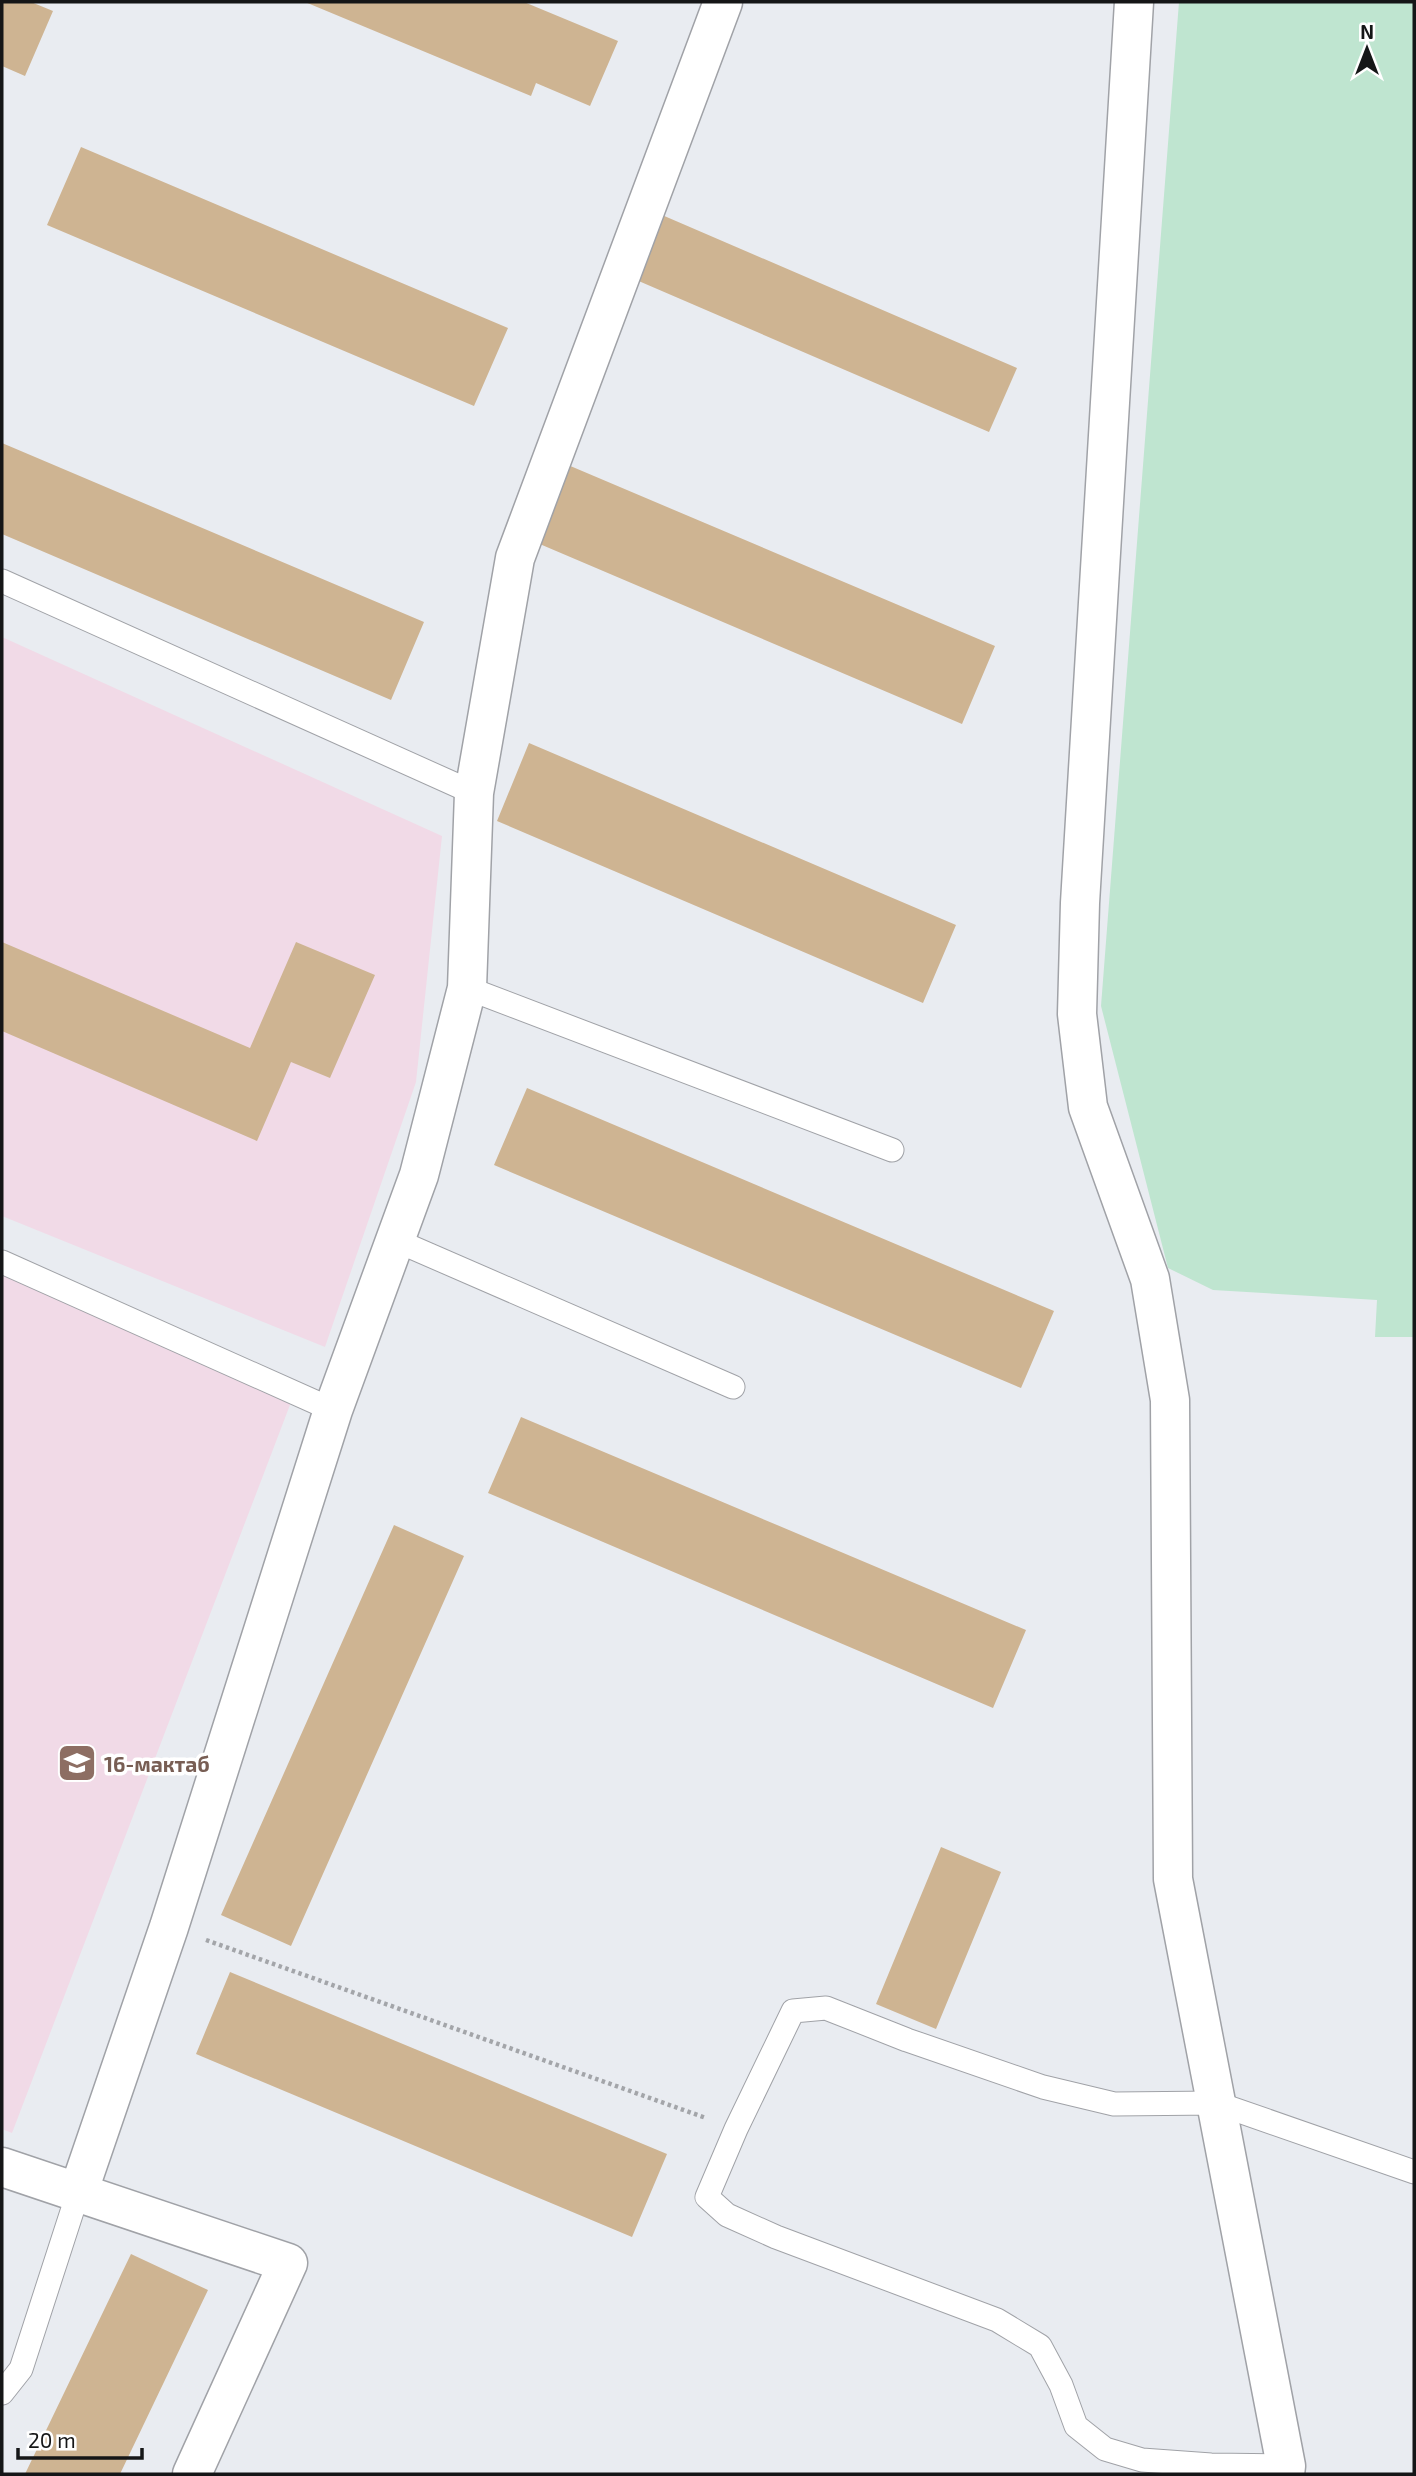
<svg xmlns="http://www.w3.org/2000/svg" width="1416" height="2476" font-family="'Exo 2',sans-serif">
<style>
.education{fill:#f1dae7}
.green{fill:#bfe5d0}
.building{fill:#ceb492}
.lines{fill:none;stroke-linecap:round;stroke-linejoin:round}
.service-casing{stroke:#a0a2a7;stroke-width:25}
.minor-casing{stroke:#a0a2a7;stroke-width:41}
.path{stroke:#a3a5a9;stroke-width:4.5;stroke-dasharray:3.5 3.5;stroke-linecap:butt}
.service{stroke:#fff;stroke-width:23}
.minor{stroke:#fff;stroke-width:38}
.labels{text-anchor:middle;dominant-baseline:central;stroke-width:7;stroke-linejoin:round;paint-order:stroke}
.education-label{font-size:21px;font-weight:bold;fill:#785e54;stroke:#fff;text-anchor:start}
</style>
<rect width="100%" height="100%" fill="#e9ecf1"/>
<path class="education" d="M2 637 442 836 416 1082 325 1347 2 1216Z
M2 1267 293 1397 12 2133 2 2129Z"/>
<path class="green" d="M1179 2H1414V1337H1375L1377 1300 1213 1290 1168 1268 1101 1006Z"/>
<path class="building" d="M2 2H31L53 11 25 76 2 66Z
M305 2H524L618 41 590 106 536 83 531 96Z
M81 147 508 328 474 406 47 225Z
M662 215 1017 368 989 432 634 279Z
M2 443 424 622 391 700 2 534Z
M568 465 995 646 962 724 535 542Z
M529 743 956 925 923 1003 497 821Z
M2 942 250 1048 296 942 375 975 330 1078 291 1062 257 1141 2 1031Z
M527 1088 1054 1311 1021 1388 494 1165Z
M521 1417 1026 1630 993 1708 488 1493Z
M394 1525 464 1556 291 1946 221 1915Z
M941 1847 1001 1872 936 2029 876 2004Z
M230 1972 667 2154 632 2237 196 2054Z
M131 2254 208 2290 120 2474H25Z"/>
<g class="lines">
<g class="service-casing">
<path id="service" d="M2 581 474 793
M467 988 892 1150
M395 1240 733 1387
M2 1262 333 1410
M2 2393 21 2369 78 2193
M1286 2466 1211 2465 1142 2460 1105 2449 1076 2426 1061 2385 1040 2346 997 2320 776 2237 727 2215 707 2197 736 2129 793 2011 826 2008 907 2040 1043 2087 1114 2104 1216 2103 1414 2172"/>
</g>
<g class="minor-casing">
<path id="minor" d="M1134 2 1080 903 1077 1014 1088 1107 1150 1279 1170 1400 1173 1879 1286 2466 1285 2474
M2 2167 288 2263 192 2474
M78 2193 169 1927 333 1410 419 1175 467 988 474 793 515 558 723 2"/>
</g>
<path class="path" d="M206 1940 706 2118"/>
<use href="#service" class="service"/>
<use href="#minor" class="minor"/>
</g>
<defs>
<g id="school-square" transform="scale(2.0125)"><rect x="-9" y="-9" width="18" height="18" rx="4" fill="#8d6e63" stroke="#fff"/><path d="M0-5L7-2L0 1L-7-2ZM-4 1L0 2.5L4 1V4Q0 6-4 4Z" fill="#fff"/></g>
</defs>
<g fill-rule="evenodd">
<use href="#school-square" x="77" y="1763"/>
</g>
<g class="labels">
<g class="education-label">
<text x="104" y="1763">16-мактаб</text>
</g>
</g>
<rect width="1416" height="2476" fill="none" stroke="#151617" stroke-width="7"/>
<g transform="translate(1367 49)" stroke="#ffffff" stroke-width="5" paint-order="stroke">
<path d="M0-5L12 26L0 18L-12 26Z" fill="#151617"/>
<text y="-10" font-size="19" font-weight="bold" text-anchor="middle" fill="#151617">N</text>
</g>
<path d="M18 2448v10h124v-10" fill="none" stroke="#151617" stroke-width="3.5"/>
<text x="28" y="2448" font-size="21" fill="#151617" stroke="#ffffff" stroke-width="5" paint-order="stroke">20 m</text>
</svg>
